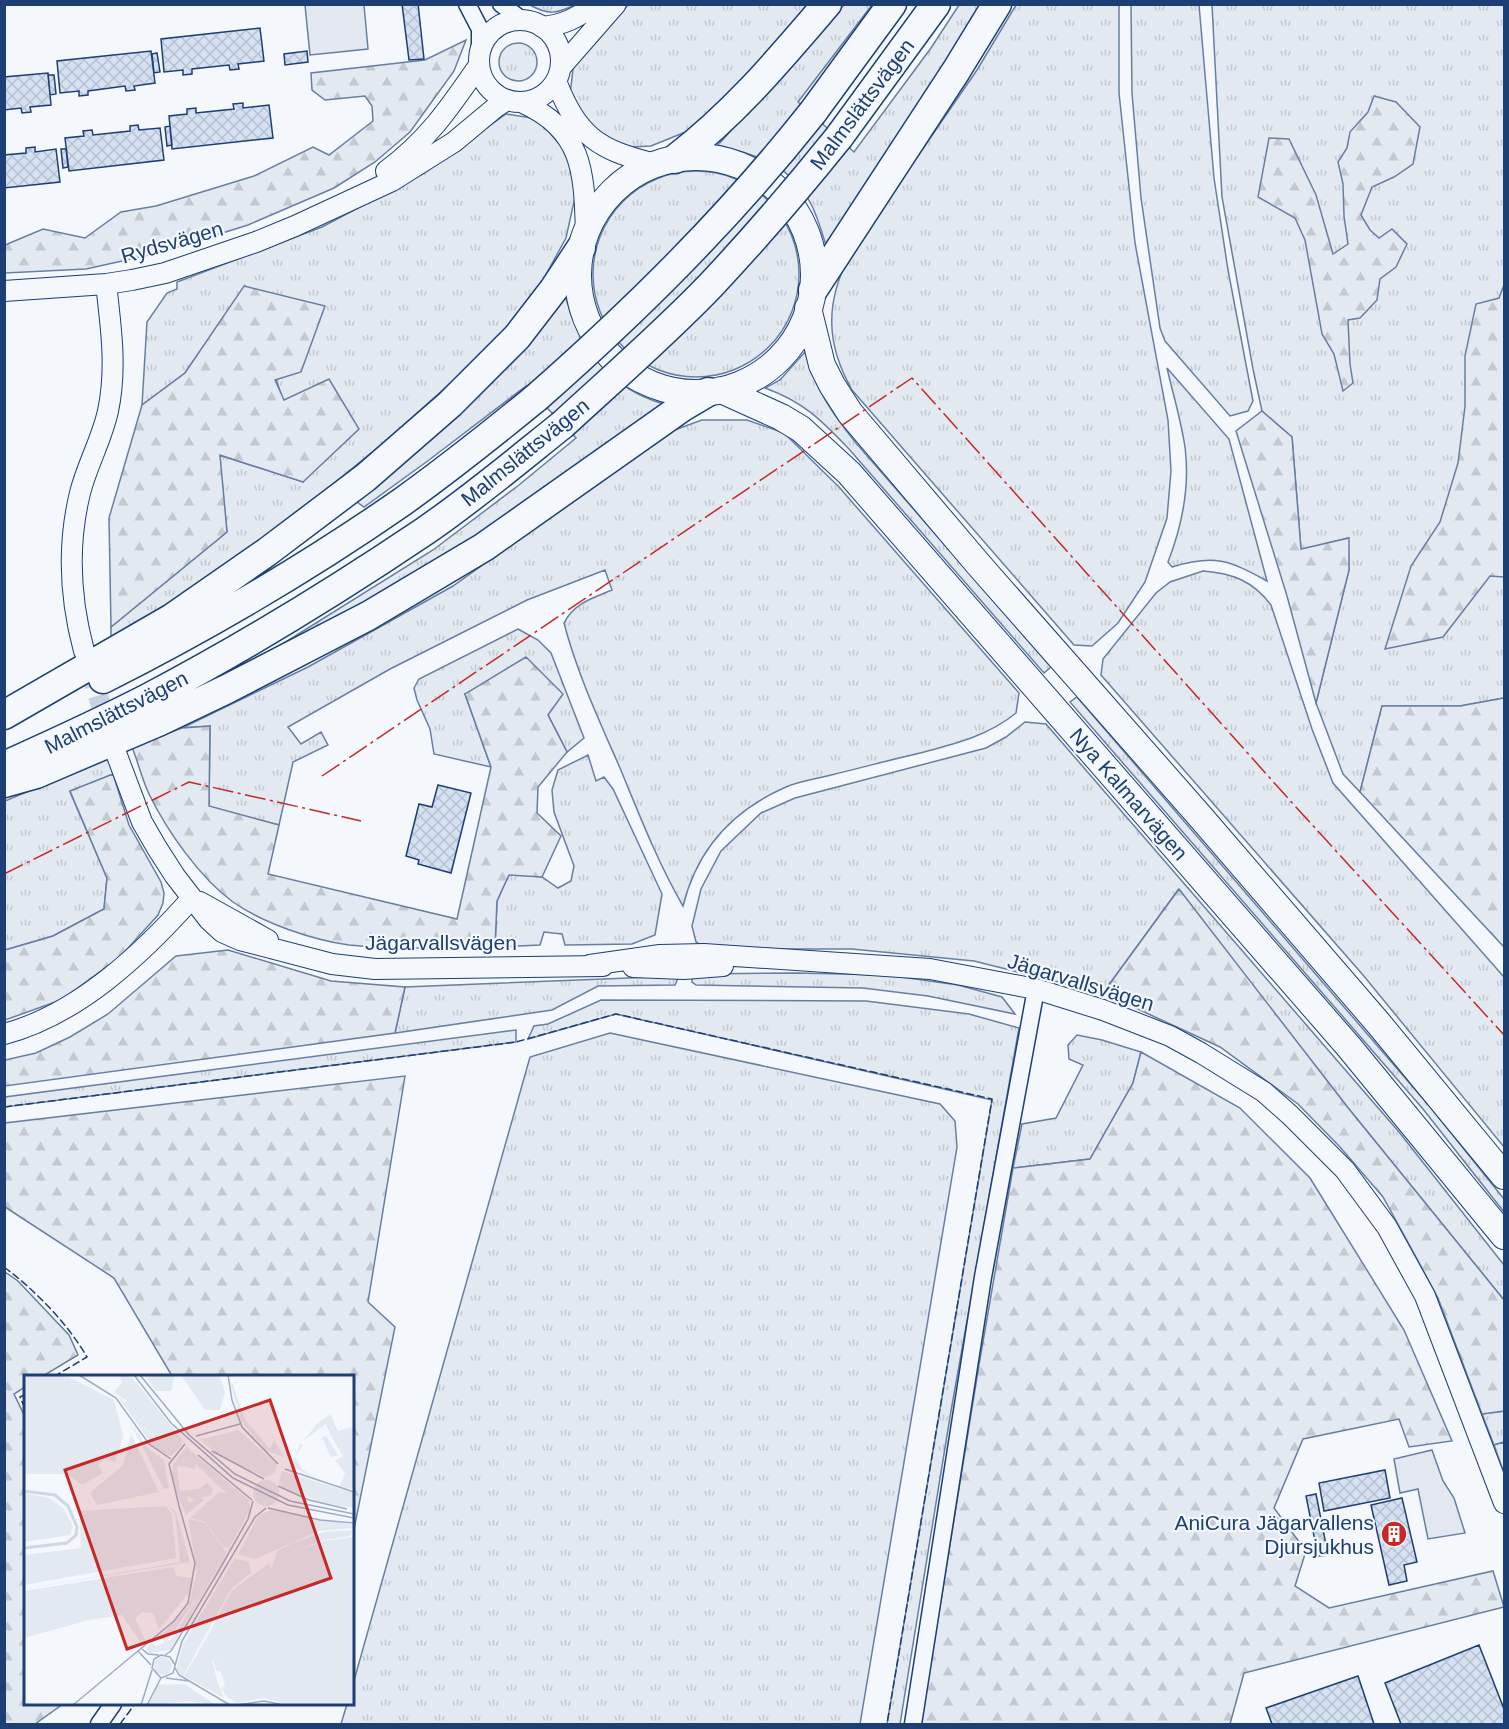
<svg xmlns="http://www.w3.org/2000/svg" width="1509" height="1729" font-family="Helvetica,sans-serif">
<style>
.grass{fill:url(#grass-tufts);stroke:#687fa3;stroke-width:1.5}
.forest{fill:url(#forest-firs);stroke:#687fa3;stroke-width:1.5}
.parking{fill:#e3e8f0;stroke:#687fa3;stroke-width:1.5}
.building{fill:url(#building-cross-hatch);stroke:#1d3f73;stroke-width:1.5}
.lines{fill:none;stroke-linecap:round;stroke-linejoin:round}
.tertiary-tunnel{stroke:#c9d2e0;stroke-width:20;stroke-dasharray:20 10;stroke-linecap:butt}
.minor-casing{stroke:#1d3f73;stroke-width:19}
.tertiary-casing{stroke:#1d3f73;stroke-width:22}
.primary-casing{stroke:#1d3f73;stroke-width:28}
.motorway-casing{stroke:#1d3f73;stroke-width:31}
.minor{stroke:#f4f7fb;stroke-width:16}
.tertiary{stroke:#f4f7fb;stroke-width:20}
.primary{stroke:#f4f7fb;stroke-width:26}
.motorway{stroke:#f4f7fb;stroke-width:28}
.motorway-bridge-casing{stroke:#1d3f73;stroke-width:31;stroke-linecap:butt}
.motorway-bridge{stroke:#f4f7fb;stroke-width:28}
.fence{stroke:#1d3f73;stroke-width:1.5;stroke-dasharray:8 3;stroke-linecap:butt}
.power{stroke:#c62828;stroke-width:1.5;stroke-dasharray:21 4.5 3 4.5;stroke-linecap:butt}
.labels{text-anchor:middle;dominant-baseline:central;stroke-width:4.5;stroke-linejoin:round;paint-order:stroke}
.street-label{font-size:21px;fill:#1d3f73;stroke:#f4f7fb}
.poi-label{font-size:21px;fill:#1d3f73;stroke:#f4f7fb;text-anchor:end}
.inset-river{fill:none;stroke:#cfd7e4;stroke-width:3}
.inset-road{fill:none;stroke:#9eadc5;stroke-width:1.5}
.view{fill:#c62828;fill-opacity:0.15;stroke:#c62828;stroke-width:3}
.inset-edge{fill:none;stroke:#1d3f73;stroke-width:3}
</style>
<defs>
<pattern id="grass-tufts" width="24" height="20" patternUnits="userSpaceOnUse" patternTransform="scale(1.5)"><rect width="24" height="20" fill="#e3e9f0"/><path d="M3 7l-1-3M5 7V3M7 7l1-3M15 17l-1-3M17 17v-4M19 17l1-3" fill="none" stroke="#c2c9d1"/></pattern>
<pattern id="forest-firs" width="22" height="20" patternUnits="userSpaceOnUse" patternTransform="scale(1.5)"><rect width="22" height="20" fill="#e3e9f0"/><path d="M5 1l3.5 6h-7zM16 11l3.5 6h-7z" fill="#c2c9d1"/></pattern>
<pattern id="building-cross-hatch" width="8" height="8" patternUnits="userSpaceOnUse" patternTransform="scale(1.5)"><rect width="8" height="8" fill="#d5e0f0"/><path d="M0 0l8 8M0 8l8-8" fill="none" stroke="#b6c1d1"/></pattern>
</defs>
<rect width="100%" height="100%" fill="#f4f7fb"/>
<path class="grass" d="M530 5H575C556 14 548 15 530 5Z
M628 5H812L732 91 688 131 651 146 631 147 612 142 584 119 570 95 573 69 580 55Z
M844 5H872L798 102 854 152 931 48 959 5H988L827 248C822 234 818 217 811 204 791 165 757 155 718 145Z
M1016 5H1119V93L1135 243 1168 420 1171 471 1167 518 1145 582 1118 623 1092 646 1074 645 852 390C826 344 825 304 849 256L977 70Z
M1131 5H1199L1214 178 1228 270 1253 401 1248 411 1230 416 1165 341 1160 328 1141 198 1132 93Z
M1212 5H1504V698L1460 706H1382L1360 792 1343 774 1316 703 1349 570 1348 538 1301 550 1292 437 1262 411 1253 369 1222 197Z
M499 62a19 19 0 1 1 38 0a19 19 0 1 1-38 0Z
M506 114 538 119 566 152 577 188 566 238 532 300 489 348 391 437 282 525 187 593 111 638V627L227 532 219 455 303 482 283 400 245 286 185 373 142 405 147 322 167 293 177 289V282L322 227 424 173Z
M593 274a103 103 0 1 1 206 0a103 103 0 1 1-206 0Z
M564 291C578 346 607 388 664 404L439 566 252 663 433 550 519 485 576 438 526 386 429 460 364 507 357 502 419 447Z
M805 352C816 390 832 413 856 443L1051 667 1044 673 849 449C821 420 804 402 765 388L780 380Z
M1167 368 1229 439 1267 581C1229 560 1214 554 1172 567L1168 562C1182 526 1190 486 1185 447 1181 420 1173 394 1167 368Z
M702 420H747L784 433 839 487 1019 693 1016 713C988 736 954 744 920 753 890 760 860 768 831 775 816 779 800 781 786 787 733 810 697 849 683 906 658 863 639 814 620 768 599 720 577 673 564 623 574 603 593 598 612 590L605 570 527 600 390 669 288 727 301 744 321 732 328 745 293 762 279 825 209 807 210 726 182 728 308 667 453 586 669 432Z
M1203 571C1232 573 1253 581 1271 605L1312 729 1333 783 1504 977V1147L1363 975 1101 675 1103 659 1156 593 1170 582Z
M518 629 538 640 551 653 584 738 567 752 548 715 465 694 491 767 434 754 430 729 417 700 414 688 419 679Z
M1077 697 1431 1108 1504 1199V1212L1423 1109 1070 702Z
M1025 722 1046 724 1399 1132 1504 1265V1300L1349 1109 1178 890 1103 993 974 961 852 949H707L696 942 692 926 701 889 721 851 761 813 795 798 986 748 1006 737Z
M588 755 596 781 604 777 613 789 662 894 655 935 632 944 565 945 562 934 544 932 540 945 495 947 497 901 509 874 542 877 558 888 571 881 574 866 554 812 552 790 558 770Z
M108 758 113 774 70 792 107 878 104 909 53 936 5 950V801Z
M796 973 887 975 958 985 1002 997 1015 1014 928 996 863 988 696 985 692 982V978L695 974Z
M679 976 675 985 598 986 552 1010 395 1033 405 987Z
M601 1000 866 1001 969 1014 1019 1028 951 1411 900 1724H887L992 1100 616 1014 528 1039 534 1026 548 1024Z
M516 1030V1042L5 1107V1097Z
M610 1033 940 1104 955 1121 957 1147 860 1724H341L347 1704H352L353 1684 530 1057Z
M1077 1035 1102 1040 1141 1052 1133 1083 1090 1159 1013 1168 1022 1124 1056 1118 1083 1065 1069 1059 1068 1045Z
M1504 1411V1442L1494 1445 1482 1414Z"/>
<path class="forest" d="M466 40 454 71 410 132 375 162 334 188 248 225 158 253 86 269 5 273V245L43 229 85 238 121 212 156 206 254 176 313 147 329 155 373 121 372 106 365 96 325 100 312 90 311 73 425 60Z
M1374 96 1396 102 1420 127 1413 164 1394 177 1372 187 1361 215 1370 230 1379 238 1392 229 1407 244 1396 267 1380 279 1377 300 1360 318 1348 320 1350 364 1353 383 1343 391 1334 354 1322 334 1305 240 1295 218 1258 197 1269 138 1289 139 1316 195 1333 254 1348 244 1344 216 1343 184 1338 162 1347 148 1350 132 1368 112Z
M1504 285V577L1490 576 1443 637 1385 649 1411 566 1440 522 1458 463 1465 406V356L1476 304 1499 298Z
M244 286 325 306 301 372 275 380 284 400 329 379 359 429 303 482 220 455 227 532 111 627 109 518 142 405 185 373Z
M1262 411 1292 437 1301 549 1349 538V570L1316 703 1287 596 1236 431Z
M526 657 563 694 548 715 567 752 538 787 537 813 561 836 542 877 509 875 497 901 495 947C447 947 397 950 349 945 312 940 263 923 233 902 200 878 167 831 149 794 142 779 138 762 132 747L182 728 210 726 209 806 279 825 268 874 457 919 491 767 465 694Z
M1504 698V947L1360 792 1382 706H1460Z
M113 774 129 825 161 882 164 893 163 903 158 915 120 957 61 1000 5 1020V950L53 936 104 909 107 878 70 791Z
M1179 889 1349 1109 1504 1300V1411L1482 1414 1438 1298 1410 1246 1383 1197 1340 1147 1298 1104 1220 1047 1103 993Z
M228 950 331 981 405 987 395 1033 5 1086V1060L36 1053 70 1037 108 1014 176 956Z
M1141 1052 1240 1108 1310 1178 1404 1330 1452 1441 1409 1447 1399 1419 1303 1439 1274 1508 1306 1551 1295 1586 1329 1608 1493 1571 1504 1607 1244 1673 1230 1724H921L979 1365 1013 1168 1090 1159 1133 1083Z
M405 1076 368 1302 395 1327 353 1534 352 1376H172L114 1278 5 1207V1123Z
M5 1272 18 1281 69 1335 78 1355 43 1376H26L25 1387 14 1394 26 1419V1704H63L35 1724H5Z
M1504 1442V1473L1494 1445Z"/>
<path class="parking" d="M305 5H364L368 49 310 55Z
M1432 1450 1443 1481 1454 1498 1465 1533 1428 1539 1418 1489 1400 1493 1394 1459Z"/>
<path class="building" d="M402 4H418L424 59 409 60Z
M260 28 264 61 238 64 239 69 230 70 229 65 192 69V74L183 75V70L164 72 161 39Z
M151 51 155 83 134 86 135 90 126 91 125 86 88 91V95L79 96V91L60 93 57 61Z
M307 51 308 62 285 65 284 54Z
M157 53 160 72 154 73 152 54Z
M48 73 51 105 30 107 31 112 22 113 21 108 4 110V77Z
M48 75H54L56 94 50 95Z
M243 103V108L269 105 273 138 172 149 169 116 187 114V109L196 108V113L234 109 233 104Z
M138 125 139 130 160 128 164 160 69 171 65 138 84 136 83 131 92 130 93 135 130 131V126Z
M170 126 172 145 167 146 165 127Z
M35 147V152L56 149 60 182 4 188V155L26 153V148Z
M61 149H66L68 167 63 168Z
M438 785 471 793 451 873 418 864 419 860 406 856 419 804 432 807Z
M1385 1470 1390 1498 1324 1511 1319 1483Z
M1316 1494 1328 1555 1318 1556 1306 1496Z
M1402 1498 1417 1562 1404 1565 1407 1581 1389 1585 1371 1505Z
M1479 1645 1504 1709V1724H1401L1385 1683Z
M1358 1676 1374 1724H1272L1266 1708Z"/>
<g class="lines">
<path class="tertiary-tunnel" d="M89 667 109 731"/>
<g class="minor-casing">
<path id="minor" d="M467 4 480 29V50
M501 4 522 20
M99 1724 113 1704
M913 1724 983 1277 1036 989"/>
</g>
<g class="tertiary-casing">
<path id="tertiary" d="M479 61a41 41 0 1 1 82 0a41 41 0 1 1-82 0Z
M542 27C563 25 578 18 595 4
M561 67 616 4
M556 81C578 137 598 150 656 164
M521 102C583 130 584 170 586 232
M386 171C428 140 450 107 479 65
M4 291 106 284 132 280 165 273 256 242 295 226 392 181 454 142 496 107 507 100
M84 651C70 599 67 546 80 493 87 465 102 439 108 411 117 369 111 327 106 284
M116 753 142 822 157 848 175 876 209 920 222 932 240 940 332 964 375 969 603 966
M200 902 268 940
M590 965 660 955 704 954 930 969 1036 989 1103 1010 1170 1036 1201 1053 1264 1092 1290 1115 1345 1170 1387 1227 1425 1296 1504 1503
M633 967 684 969 723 966
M4 1034C78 1015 143 953 192 898"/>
</g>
<g class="primary-casing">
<path id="primary" d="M578 275a118 118 0 1 1 236 0a118 118 0 1 1-236 0Z
M808 308 822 365 832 385 850 413 979 565 1198 814 1379 1024 1504 1176
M721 390 781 417 801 429 849 473 1349 1047 1504 1236"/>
</g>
<g class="motorway-casing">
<path id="motorway" d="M813 112 892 4
M839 137 936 4
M675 159C734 114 779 60 827 4
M813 290 956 71 997 4
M103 679C206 627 307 568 402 502 448 469 492 434 536 398
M4 715 172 618 267 552 365 478 450 404 517 337 554 289 581 248
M4 766C53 744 101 722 148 698 243 648 336 591 425 531 473 498 517 461 562 425
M4 783 36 774 158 722 227 689 368 616 484 547 681 408 708 392"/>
</g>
<use href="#minor" class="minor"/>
<use href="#tertiary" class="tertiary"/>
<use href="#primary" class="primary"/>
<use href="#motorway" class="motorway"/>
<g class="motorway-bridge-casing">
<path id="motorway-bridge" d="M536 398C637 309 729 218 813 112
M562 425C612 379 664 334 711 285 756 237 798 188 839 137"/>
</g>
<use href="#motorway-bridge" class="motorway-bridge"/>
<path class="fence" d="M4 1107 516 1042 616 1014 992 1099 887 1724
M4 1267C35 1290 68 1324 87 1357L55 1376
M26 1394 20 1397 26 1411
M120 1724 135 1704"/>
<path class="power" d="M322 776 912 378 1295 806 1504 1035
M4 874 189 782 361 821"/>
</g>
<defs>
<g id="building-disc" transform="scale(1.35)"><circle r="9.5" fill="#c62828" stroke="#f4f7fb"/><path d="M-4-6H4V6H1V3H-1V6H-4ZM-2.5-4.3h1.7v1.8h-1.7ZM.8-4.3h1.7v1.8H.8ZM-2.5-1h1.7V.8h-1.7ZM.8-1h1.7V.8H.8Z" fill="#fff"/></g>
</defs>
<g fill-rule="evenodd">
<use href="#building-disc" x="1394" y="1534"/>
</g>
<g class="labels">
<g class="street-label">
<text transform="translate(862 104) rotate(-53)">Malmslättsvägen</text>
<text transform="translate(172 242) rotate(-16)">Rydsvägen</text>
<text transform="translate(525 452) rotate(-39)">Malmslättsvägen</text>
<text transform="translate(116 712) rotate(-27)">Malmslättsvägen</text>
<text transform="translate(1129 794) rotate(49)">Nya Kalmarvägen</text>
<text x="441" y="942">Jägarvallsvägen</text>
<text transform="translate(1081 982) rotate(17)">Jägarvallsvägen</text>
</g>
<g class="poi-label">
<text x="1374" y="1522">AniCura Jägarvallens<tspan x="1374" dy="24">Djursjukhus</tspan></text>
</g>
</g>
<g transform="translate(24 1375)">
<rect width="330" height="330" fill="#f4f7fb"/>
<path d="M104 0H106L161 68 155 66 142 74 120 52 124 45 120 42 113 48 94 22 101 27 115 17ZM157 0H195L201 17 196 35H181ZM315 32 306 39 314 56 328 52 313 60 324 91 321 98 311 85 319 81 306 59 302 61 314 80 307 82 298 63 306 58 302 49 280 65 293 49ZM214 55 253 89 251 98 241 102 195 80 175 64 192 73 201 69 210 75 209 62 204 58ZM276 69 279 70 271 82 278 94 292 104 267 91ZM167 76 225 125 226 135 205 174 199 171 181 147 166 143 195 117 203 119 172 89 171 94 160 91 159 82 168 79ZM258 96 330 118V133L298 128 258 112 255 108ZM229 118a13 13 0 1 1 26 0a13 13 0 1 1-26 0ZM0 118 25 123 39 133 49 151 46 160 0 167ZM163 121 165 128 175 122 180 125 162 140 154 122ZM144 130 152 137 166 187 0 214 156 187 151 139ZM142 131 148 139 152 183 0 210V180L57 173 55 136ZM247 135 330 150V153L294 156 232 184 214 180 234 141ZM164 144 181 148 203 178 146 275 125 278 122 273 128 267 132 272 141 267 136 260 139 258 143 266 147 265 188 201 173 196ZM330 155 326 161 296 166 274 176 300 166 330 162V330H266L240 323 213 328 203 322 197 313 201 311 197 297 192 295 189 286 199 279 247 273 219 217 207 218 209 215 216 209 237 206 234 201 247 195 253 176 269 168 300 157ZM211 183 225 187 227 198 207 214 159 301 152 295 159 269ZM130 291a9 9 0 1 1 18 0a9 9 0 1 1-18 0ZM170 285 165 298 179 309H194L200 323 160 301ZM160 309 192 330 166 326 125 330 133 310Z" fill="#e3e9f0"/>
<path d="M0 0H41L90 25 99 61 91 87 81 84 74 90 79 98 58 110 43 99H0ZM94 0H104L124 32 123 38 90 18 98 7ZM121 0H151L147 16H132ZM218 3 209 10 221 45 246 74 250 65 260 82 242 76 217 46 207 10ZM121 42 125 45 120 53 142 74 155 65 159 70 147 81 130 73 113 48ZM106 47 123 72 140 85 145 113 140 114ZM328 52 330 56V114L315 112 324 91 313 60ZM204 58 222 65 223 76 212 73 214 79 210 85 201 80V70L192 73 176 64ZM107 59 135 117 73 130 66 118 99 90ZM163 71 168 79 159 82 160 91 153 92 156 116 175 114 183 108 189 114 187 120 170 125 163 121 154 122 148 101 149 89ZM281 181 270 193 290 191 289 198 276 195 274 201 254 200 271 189 274 182ZM245 189 247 195 234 201 237 206 216 209ZM149 192 153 201 168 203 165 217 135 255 129 238 119 237 111 243 121 265 117 268 98 240 65 245 0 263V216ZM173 196 189 200 143 266 139 258 165 230ZM270 212 285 214 290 220 330 216V244L307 251 261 250 257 265 268 267H253L252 258 237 238 238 225 225 215ZM219 217 252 268 247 273 199 279 188 286 194 309H179L165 298 170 285 207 218Z" fill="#e3e9f0"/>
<path d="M170 0H183L198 21 184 32 164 4Z" fill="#e3e9f0"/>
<path class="inset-river" d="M0 116 31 120 44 131 53 152 52 160 43 168M0 173 43 168"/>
<path class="inset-road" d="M55 0 92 23 125 69 147 84M110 0 147 48 209 103 264 130 330 143M116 0 165 60 211 99 266 126 330 139M204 0 208 25 218 52 254 89M172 61 216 49M188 76 240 104M174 80 228 125M261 94 330 117M254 111 285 125 323 134M244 133 296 145 330 148M156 135 145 89 161 69M118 274 124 279 135 280M114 276 127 290M141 280 147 276 194 197 224 144 229 126M151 290 146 282 137 280 130 284 128 293 137 303 149 298 158 266 231 142 242 133M151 293 155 300 206 330M142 303 165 306M49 330 150 246 164 228 171 188 156 134M117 330 128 295M123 330 137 303M213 330 240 326 260 330"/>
<path class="view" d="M246 25 307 203 103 274 41 95Z"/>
<rect width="330" height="330" class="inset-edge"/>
</g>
<rect width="1509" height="1729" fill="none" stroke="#1d3f73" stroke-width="12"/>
</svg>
